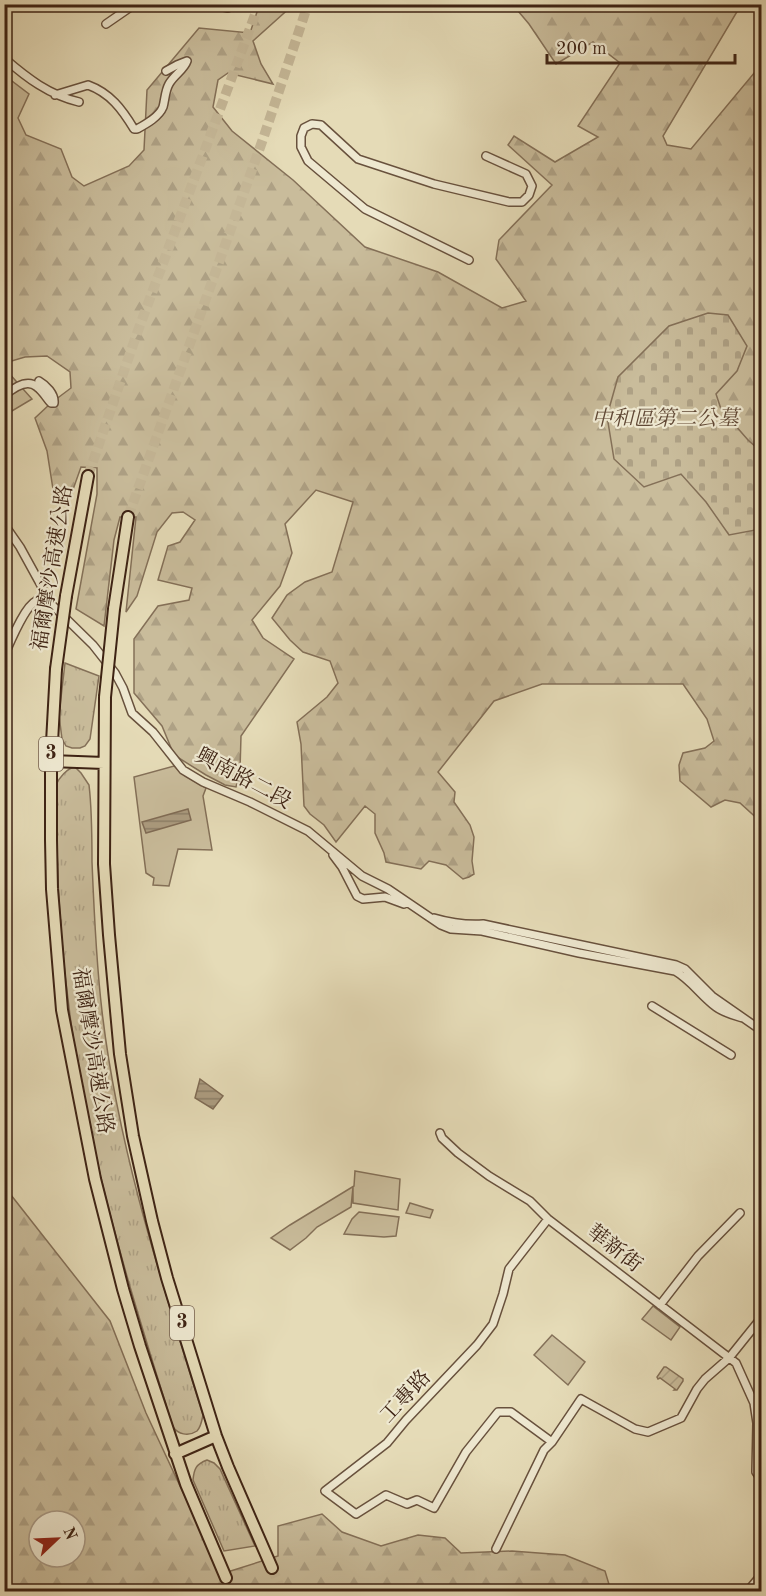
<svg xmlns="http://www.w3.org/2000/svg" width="766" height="1596" font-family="'Old Standard TT','Noto Serif TC',serif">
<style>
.grass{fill:url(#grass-tufts);stroke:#847058;stroke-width:1.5}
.forest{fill:url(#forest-firs);stroke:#847058;stroke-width:1.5;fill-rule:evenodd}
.cemetery{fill:url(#cemetery-stones);stroke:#847058;stroke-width:1.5}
.garden{fill:url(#garden-furrows);stroke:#847058;stroke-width:1.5}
.pitch{fill:#c9bc9b;stroke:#847058;stroke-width:1.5}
.water{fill:url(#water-rules);stroke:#806c55;stroke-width:1.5}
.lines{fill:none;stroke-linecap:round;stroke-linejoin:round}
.highway-tunnel{stroke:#c4b696;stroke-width:10;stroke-dasharray:10 5;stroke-linecap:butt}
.minor-casing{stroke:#68513d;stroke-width:10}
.highway-casing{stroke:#3e2314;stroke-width:14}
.minor{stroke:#eee8d0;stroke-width:7}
.highway{stroke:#e5dbb7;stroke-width:10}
.highway-bridge-casing{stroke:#3e2314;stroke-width:14;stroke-linecap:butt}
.highway-bridge{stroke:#e5dbb7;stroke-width:10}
.labels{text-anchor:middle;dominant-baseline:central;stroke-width:4.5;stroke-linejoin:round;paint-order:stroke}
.shield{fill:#eee8d0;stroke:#735e4c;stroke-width:1.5}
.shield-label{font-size:20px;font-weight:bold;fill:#3e2314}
.park-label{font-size:21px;font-style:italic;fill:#614936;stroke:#eee8d0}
.street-label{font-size:21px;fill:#3e2314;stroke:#eee8d0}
</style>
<defs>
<pattern id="grass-tufts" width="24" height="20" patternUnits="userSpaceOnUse" patternTransform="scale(1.5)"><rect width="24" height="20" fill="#c9bc9b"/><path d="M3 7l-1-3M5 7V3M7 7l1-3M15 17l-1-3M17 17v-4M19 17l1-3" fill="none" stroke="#aea185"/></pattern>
<pattern id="forest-firs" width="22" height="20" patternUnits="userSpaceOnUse" patternTransform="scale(1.5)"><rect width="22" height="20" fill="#c9bc9b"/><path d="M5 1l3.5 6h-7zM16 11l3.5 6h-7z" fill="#aea185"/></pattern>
<pattern id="cemetery-stones" width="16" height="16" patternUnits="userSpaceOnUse" patternTransform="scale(1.5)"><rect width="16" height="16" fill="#c9bc9b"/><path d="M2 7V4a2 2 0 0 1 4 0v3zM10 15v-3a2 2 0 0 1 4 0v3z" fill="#aea185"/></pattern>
<pattern id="garden-furrows" width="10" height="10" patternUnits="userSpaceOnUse" patternTransform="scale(1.5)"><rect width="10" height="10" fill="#c9bc9b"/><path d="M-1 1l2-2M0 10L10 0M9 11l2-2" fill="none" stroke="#aea185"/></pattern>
<pattern id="water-rules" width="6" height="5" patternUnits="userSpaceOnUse" patternTransform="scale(1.5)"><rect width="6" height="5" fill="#ac9c80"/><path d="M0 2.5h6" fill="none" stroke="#8d7f68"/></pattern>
</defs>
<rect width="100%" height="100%" fill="#e5dbb7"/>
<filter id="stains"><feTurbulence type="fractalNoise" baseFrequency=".00333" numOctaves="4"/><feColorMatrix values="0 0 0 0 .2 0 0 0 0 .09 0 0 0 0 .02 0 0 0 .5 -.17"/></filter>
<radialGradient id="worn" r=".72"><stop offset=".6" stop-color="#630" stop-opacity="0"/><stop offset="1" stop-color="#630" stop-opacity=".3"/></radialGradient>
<path class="grass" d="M65 663 99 676 90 739 85 746 80 748H72L66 746 62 739 59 715Z
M75 767 81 773 89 785C92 810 92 836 92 862 94 912 96 961 102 1011 118 1149 162 1283 203 1415 202 1420 201 1427 197 1431 188 1437 178 1434 173 1427 142 1328 111 1230 90 1129 70 1037 59 943 57 849 56 832 52 800 56 785 59 778 67 768 75 767Z
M410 1203 433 1210 430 1218 406 1213Z
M207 1460 214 1463 220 1469 255 1546 224 1551 193 1480C194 1469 196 1464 207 1460Z"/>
<path class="forest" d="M245 5H293L253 41 261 64 273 84 228 73 218 80 213 107 232 131 293 180 365 247 438 272 502 308 526 301 496 259 499 240 552 185 508 145 514 136 555 162 598 137 578 126 620 63 593 42 556 64 529 24 513 5H741L663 136 667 145 691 149 760 66 761 59V822L740 803 725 800 711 807 680 781 679 765 683 753 705 748 714 741 707 719 683 684H542L494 701 438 772 455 792 454 802 470 825 474 837 472 861 474 874 469 877 463 879 446 865 429 861 421 869 386 862 384 853 375 833V814L365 806 336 842 324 825 310 814 304 806 301 744 297 722 327 697 338 683 330 661 303 652 290 640 272 618 287 595 305 582 332 572 353 502 316 490 285 524 292 553 280 586 252 620 263 638 294 659 241 736 240 770 236 787 225 785 206 775 174 755 162 726 134 693V639L158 606 189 600 192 588 158 580 168 546 180 542 195 520 183 512 172 513 157 532 137 596 126 612 136 517H120L114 540 104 626 76 609 97 494V468L81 467 70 498 53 489 47 451 35 418 51 403 71 388 70 372 47 356 25 357 8 362 7 371 32 399 12 411 5 410 4 75 29 94 18 118 26 135 61 149 72 177 84 186 129 166 144 150 147 90 199 28 250 33 258 9Z
M4 1183 11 1195 110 1321 146 1413 221 1574 278 1556V1526L322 1514 342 1532 381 1546 418 1535 445 1538 461 1553 512 1551 565 1555 605 1571 611 1591H5ZM39 1521H75V1557H39Z"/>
<path class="cemetery" d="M708 313 728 315 747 346 737 371 716 394 721 409 748 440 758 449 761 460V529L729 535 706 502 681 474 644 487 614 459 607 416 618 377 669 326Z"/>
<path class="garden" d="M664 1367H666L683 1379V1381L677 1390H674L675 1389 660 1378 658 1379 657 1377Z"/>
<path class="pitch" d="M174 766 185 776 206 788 203 796 212 850 178 849 169 886 153 885 154 878 146 873 134 777Z
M355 1171 400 1179 398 1210 353 1203V1187L351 1207 317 1227 306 1238 290 1250 271 1238 290 1225 354 1186Z
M359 1212 399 1217 396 1236 384 1237 344 1234 352 1219Z
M653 1306 680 1327 671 1340 642 1319Z
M552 1335 585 1362 568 1385 534 1355Z"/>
<path class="water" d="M188 809 191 820 146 833 142 822Z
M200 1079 223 1096 213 1109 195 1098Z"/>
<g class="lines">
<path class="highway-tunnel" d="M88 476 136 336 259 4
M128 517 263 139 308 4
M272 1568 282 1592
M226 1578 232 1592"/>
<g class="minor-casing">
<path id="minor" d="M210 4 228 8
M106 24 135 4
M4 58C27 78 49 95 79 102
M55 95 88 85C110 93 122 109 134 129H137C146 124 159 117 163 107 165 100 165 91 169 84 174 75 184 70 187 61L177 65 166 71
M469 260 365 209 308 161 301 147V136L304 128 312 124 321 125 358 159 434 184 509 202H522L529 195 532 186 526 174 486 156
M4 396C12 389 27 378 37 387 43 391 46 398 51 403H54C55 394 46 385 39 381
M4 524 20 547 42 587 45 598 93 645 115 673 123 688 132 713 153 732 183 770 203 782 250 802 308 831 362 876 388 889 441 925 451 929 482 931 579 953 675 971C691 980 701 996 716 1007 724 1013 733 1015 743 1018
M4 656C10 643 24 607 36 601 37 600 43 598 45 598
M4 721V723
M333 855 342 867 357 896 363 899 385 897 404 904
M434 918C451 923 466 925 483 924L676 965 685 969 712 996 762 1031
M652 1006 731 1055
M440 1133 442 1138 458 1153 489 1176 530 1201 548 1219 736 1363 754 1403 757 1423 756 1472 762 1481
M548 1219 509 1269 503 1294 493 1324 477 1345 406 1420 387 1443 325 1491 356 1514 386 1495 407 1504 417 1500 434 1508 466 1452 498 1412H511L552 1442
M660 1305 698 1256 740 1213
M496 1549 544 1450 552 1442 581 1399 635 1429 648 1432 681 1418 697 1389 705 1379 729 1358 762 1317
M747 1592 762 1574"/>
</g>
<g class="highway-casing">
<path id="highway" d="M66 596 88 476
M114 609 128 517
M56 669 51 761V840L52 889 62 1010 95 1179 123 1289 140 1346 186 1484 226 1578
M105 697 104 864 109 935 120 1054 133 1136 152 1221 167 1278 216 1436 228 1467 272 1568
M51 761 104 763
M175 1454 216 1436"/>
</g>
<use href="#minor" class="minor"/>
<use href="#highway" class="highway"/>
<g class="highway-bridge-casing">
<path id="highway-bridge" d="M56 669 66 596
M105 697 114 609"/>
</g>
<use href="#highway-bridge" class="highway-bridge"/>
</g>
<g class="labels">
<g class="shield">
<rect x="39" y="737" width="24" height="34" rx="4.5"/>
<rect x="170" y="1306" width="24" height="34" rx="4.5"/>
</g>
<g class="shield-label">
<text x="51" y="754">3</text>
<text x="182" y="1323">3</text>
</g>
<g class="park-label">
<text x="665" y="419">中和區第二公墓</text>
</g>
<g class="street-label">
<text transform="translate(53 568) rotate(-81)">福爾摩沙高速公路</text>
<text transform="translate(243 779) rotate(28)">興南路二段</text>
<text transform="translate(92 1051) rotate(81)">福爾摩沙高速公路</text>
<text transform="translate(614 1249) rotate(38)">華新街</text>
<text transform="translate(406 1397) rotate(-47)">工專路</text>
</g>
</g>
<rect width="766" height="1596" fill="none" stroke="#e5dbb7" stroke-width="24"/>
<rect x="6" y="6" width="754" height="1584" fill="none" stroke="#3e2314" stroke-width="3"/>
<rect x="12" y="12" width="742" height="1572" fill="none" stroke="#3e2314" stroke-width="1.5"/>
<g transform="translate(57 1539) rotate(67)"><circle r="28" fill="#eee8d0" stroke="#a89985" stroke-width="1.5"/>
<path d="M0-4.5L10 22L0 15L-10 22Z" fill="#8f2418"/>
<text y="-9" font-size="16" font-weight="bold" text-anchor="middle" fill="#3e2314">N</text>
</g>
<path d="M547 54v9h188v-9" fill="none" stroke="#3e2314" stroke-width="3"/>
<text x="556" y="54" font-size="18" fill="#3e2314" stroke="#eee8d0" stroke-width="4.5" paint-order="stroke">200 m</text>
<rect width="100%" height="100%" filter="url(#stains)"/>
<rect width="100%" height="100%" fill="url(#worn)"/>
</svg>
